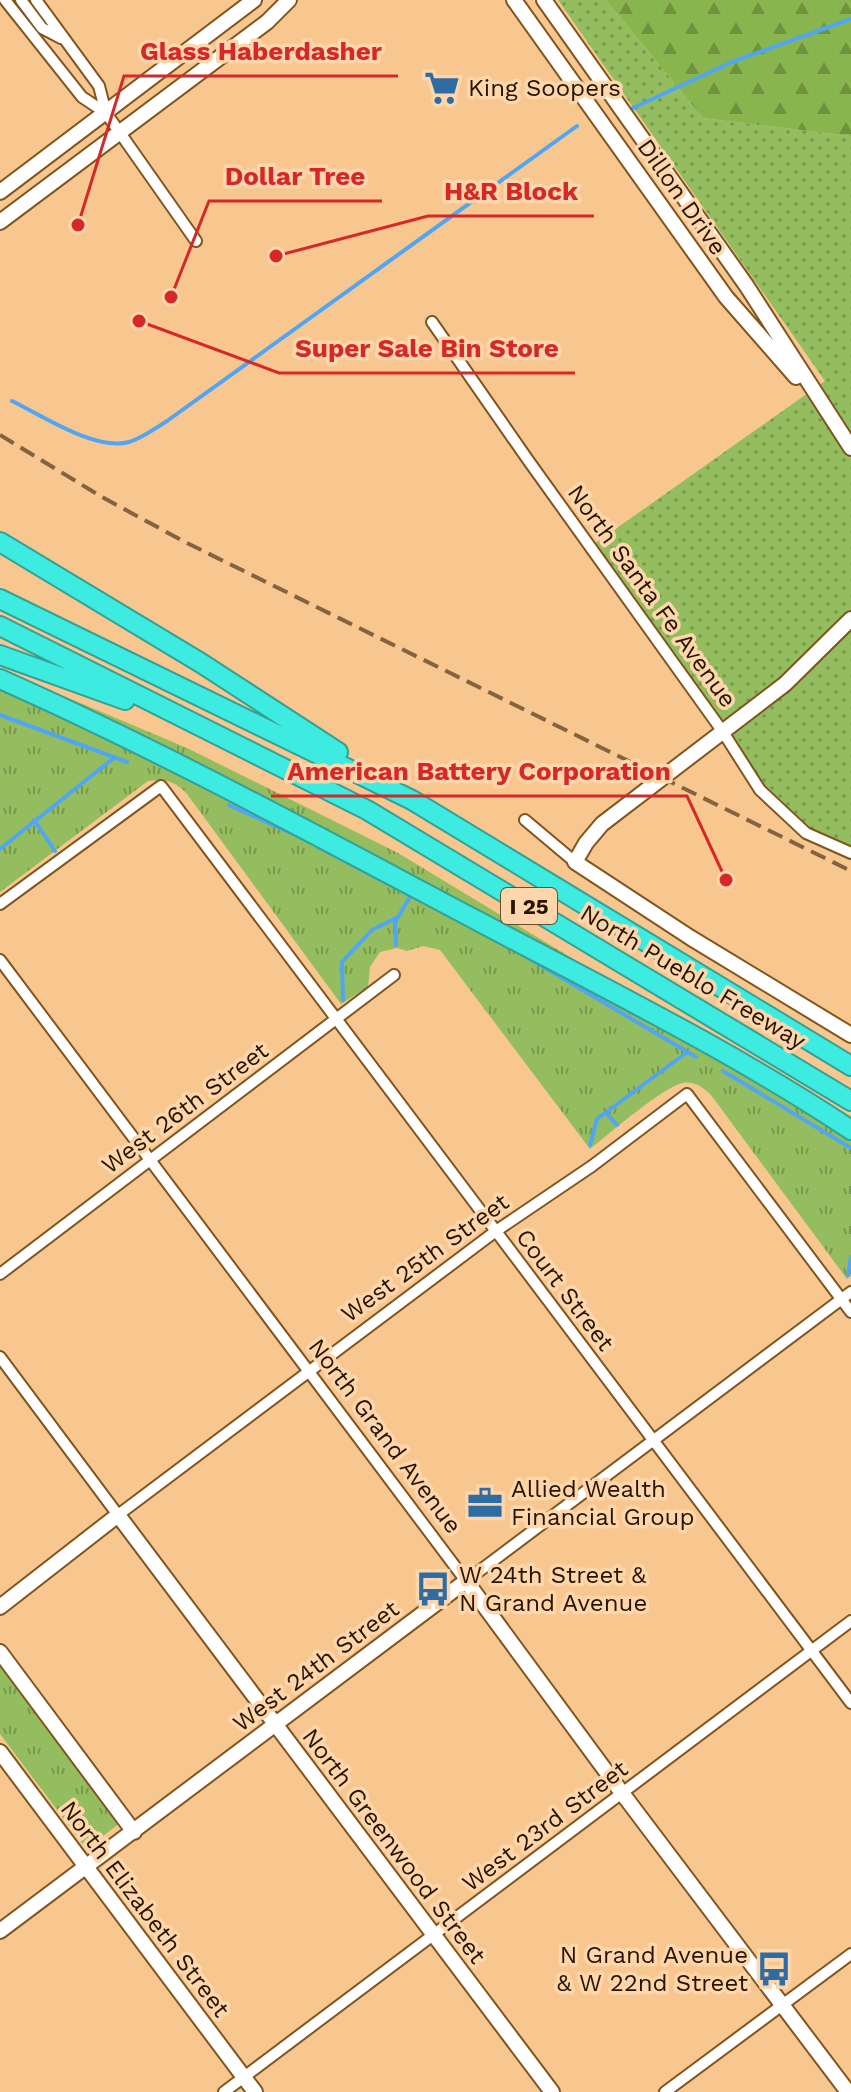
<svg xmlns="http://www.w3.org/2000/svg" width="851" height="2092" font-family="'Work Sans',sans-serif">
<style>
.grass{fill:url(#grass-dots)}
.forest{fill:url(#forest-firs)}
.park{fill:url(#park-tufts)}
.lines{fill:none;stroke-linecap:round;stroke-linejoin:round}
.stream{stroke:#51a6f4;stroke-width:4}
.street-casing{stroke:#81551e;stroke-width:14}
.secondary-casing{stroke:#81551e;stroke-width:18}
.highway-casing{stroke:#35a093;stroke-width:22}
.street{stroke:#fff;stroke-width:10}
.secondary{stroke:#fff;stroke-width:14}
.highway{stroke:#3debe1;stroke-width:18}
.rail{stroke:#836340;stroke-width:4;stroke-dasharray:16 8;stroke-linecap:butt}
.labels{text-anchor:middle;dominant-baseline:central;stroke-width:7;stroke-linejoin:round;paint-order:stroke}
.shield{fill:#fed6ab;stroke:#684f34;stroke-width:2}
.shield-label{font-size:22px;font-weight:bold;fill:#271501}
.poi-label{font-size:24px;fill:#271501;stroke:#fed6ab;text-anchor:start}
.street-label{font-size:24px;fill:#271501;stroke:#fed6ab}
.leader{fill:none;stroke:#d62828;stroke-width:3}
.callout-dot{fill:#d62828;stroke:#fed6ab;stroke-width:3}
.callout-label{font-size:26px;text-anchor:middle;font-weight:bold;fill:#d62828;stroke:#fed6ab;stroke-width:7;stroke-linejoin:round;paint-order:stroke}
</style>
<defs>
<pattern id="grass-dots" width="8" height="8" patternUnits="userSpaceOnUse" patternTransform="scale(2)"><rect width="8" height="8" fill="#93bd5e"/><path d="M2 2h.1M6 6h.1" fill="none" stroke="#78984b" stroke-width="1.8" stroke-linecap="round"/></pattern>
<pattern id="forest-firs" width="22" height="20" patternUnits="userSpaceOnUse" patternTransform="scale(2)"><rect width="22" height="20" fill="#89b54e"/><path d="M5 1l3.5 6h-7zM16 11l3.5 6h-7z" fill="#70923e"/></pattern>
<pattern id="park-tufts" width="24" height="20" patternUnits="userSpaceOnUse" patternTransform="scale(2)"><rect width="24" height="20" fill="#93bd5e"/><path d="M3 7l-1-3M5 7V3M7 7l1-3M15 17l-1-3M17 17v-4M19 17l1-3" fill="none" stroke="#78984b"/></pattern>
</defs>
<rect width="100%" height="100%" fill="#f8c790"/>
<path class="grass" d="M558 0H606L703 118 851 136V853L806 833 760 790 590 547 825 381Z"/>
<path class="forest" d="M606 0H851V136L703 118Z"/>
<path class="park" d="M0 669 187 748 398 853 851 1127V1276L847 1279 711 1095C702 1087 695 1081 683 1083 664 1086 608 1135 590 1149L440 950 423 946 407 951 397 948 380 952 370 967 368 987 341 1004 187 794C175 781 165 779 148 781L0 892Z
M0 1662 120 1823 90 1846 82 1843 0 1734Z"/>
<g class="lines">
<path class="stream" d="M633 108 732 62 851 19
M12 401C43 416 95 451 129 442 142 438 156 428 167 421L577 126
M0 715 127 762
M229 805 311 842
M34 820 55 851
M318 847 421 901
M0 849 115 757
M396 945 395 922 410 897
M520 953 696 1057
M343 1000 342 962 372 930 398 917
M723 1071 851 1148
M606 1113 617 1125
M590 1145 597 1119 686 1053
M848 1275 851 1257"/>
<g class="street-casing">
<path id="street" d="M5 0 82 97 106 113
M21 0 42 28 61 38
M36 0 99 86 106 113 196 241
M432 322 528 460 723 732 760 790 806 833 851 853
M525 820 575 862
M0 904 161 786 851 1703
M0 960 466 1581 851 1292
M0 1274 394 975
M0 1357 118 1515 496 1231 592 1166 687 1094 851 1312
M224 2092 851 1621
M665 2092 851 1954"/>
</g>
<g class="secondary-casing">
<path id="secondary" d="M514 0 726 297 796 377
M544 0 746 285 851 448
M0 192 254 0
M0 222 267 22 289 0
M851 619 785 684 602 824 586 843 575 862 691 938 851 1035
M0 1607 118 1515 552 2092
M0 1652 134 1832
M0 1752 255 2092
M0 1931 466 1581 622 1793 848 2092"/>
</g>
<g class="highway-casing">
<path id="highway" d="M0 542 201 663 338 752
M0 599 412 800 851 1066
M0 626 367 810 851 1101
M0 655 125 700
M0 679C162 751 319 837 476 920 602 987 732 1051 851 1130"/>
</g>
<use href="#street" class="street"/>
<use href="#secondary" class="secondary"/>
<use href="#highway" class="highway"/>
<path class="rail" d="M0 435 102 497 183 541 851 871"/>
</g>
<defs>
<g id="supermarket-bare" transform="scale(2.76)"><path d="M-6-5.5h2.5l.6 2H6L4.5 2H-2.5L-4.4-4H-6ZM-1.5 3.2a1.3 1.3 0 1 0 .1 0ZM3 3.2a1.3 1.3 0 1 0 .1 0Z" fill="#2f6ca3" stroke="#fed6ab" stroke-width="2.5" paint-order="stroke"/></g>
<g id="office-bare" transform="scale(2.76)"><path d="M-6-3h4V-5.5h4V-3h4V5H-6ZM-1-4.5V-3h2v-1.5ZM-6 0V1H6V0Z" fill="#2f6ca3" stroke="#fed6ab" stroke-width="2.5" paint-order="stroke"/></g>
<g id="bus-bare" transform="scale(2.76)"><path d="M-5-6H5V4H4V6H2V4H-2V6H-4V4H-5ZM-3.5-4V0h7V-4ZM-3.5 1.2v1.5H-2V1.2ZM2 1.2v1.5H3.5V1.2Z" fill="#2f6ca3" stroke="#fed6ab" stroke-width="2.5" paint-order="stroke"/></g>
</defs>
<g fill-rule="evenodd">
<use href="#supermarket-bare" x="442" y="88"/>
<use href="#office-bare" x="485" y="1503"/>
<use href="#bus-bare" x="433" y="1589"/>
<use href="#bus-bare" x="774" y="1969"/>
</g>
<g class="labels">
<rect class="shield" x="501" y="888" width="56" height="36" rx="6"/>
<g class="shield-label">
<text x="529" y="906">I 25</text>
</g>
<g class="poi-label">
<text x="468" y="88">King Soopers</text>
<text x="511" y="1489">Allied Wealth<tspan x="511" dy="28">Financial Group</tspan></text>
<text x="459" y="1575">W 24th Street &amp;<tspan x="459" dy="28">N Grand Avenue</tspan></text>
<text x="748" y="1955" text-anchor="end">N Grand Avenue<tspan x="748" dy="28">&amp; W 22nd Street</tspan></text>
</g>
<g class="street-label">
<text transform="translate(682 197) rotate(55)">Dillon Drive</text>
<text transform="translate(652 596) rotate(54)">North Santa Fe Avenue</text>
<text transform="translate(693 977) rotate(31)">North Pueblo Freeway</text>
<text transform="translate(185 1108) rotate(-37)">West 26th Street</text>
<text transform="translate(425 1258) rotate(-36)">West 25th Street</text>
<text transform="translate(565 1290) rotate(53)">Court Street</text>
<text transform="translate(385 1436) rotate(53)">North Grand Avenue</text>
<text transform="translate(316 1666) rotate(-37)">West 24th Street</text>
<text transform="translate(545 1826) rotate(-37)">West 23rd Street</text>
<text transform="translate(394 1846) rotate(53)">North Greenwood Street</text>
<text transform="translate(145 1909) rotate(53)">North Elizabeth Street</text>
</g>
</g>
<path class="leader" d="M78 225L124 76H398M171 297L209 201H382M276 256L428 216H594M139 321L279 373H575M726 880L687 796H271"/>
<g class="callout-dot">
<circle cx="78" cy="225" r="8"/>
<circle cx="171" cy="297" r="8"/>
<circle cx="276" cy="256" r="8"/>
<circle cx="139" cy="321" r="8"/>
<circle cx="726" cy="880" r="8"/>
</g>
<g class="callout-label">
<text x="261" y="60">Glass Haberdasher</text>
<text x="295" y="185">Dollar Tree</text>
<text x="511" y="200">H&amp;R Block</text>
<text x="427" y="357">Super Sale Bin Store</text>
<text x="479" y="780">American Battery Corporation</text>
</g>
</svg>
